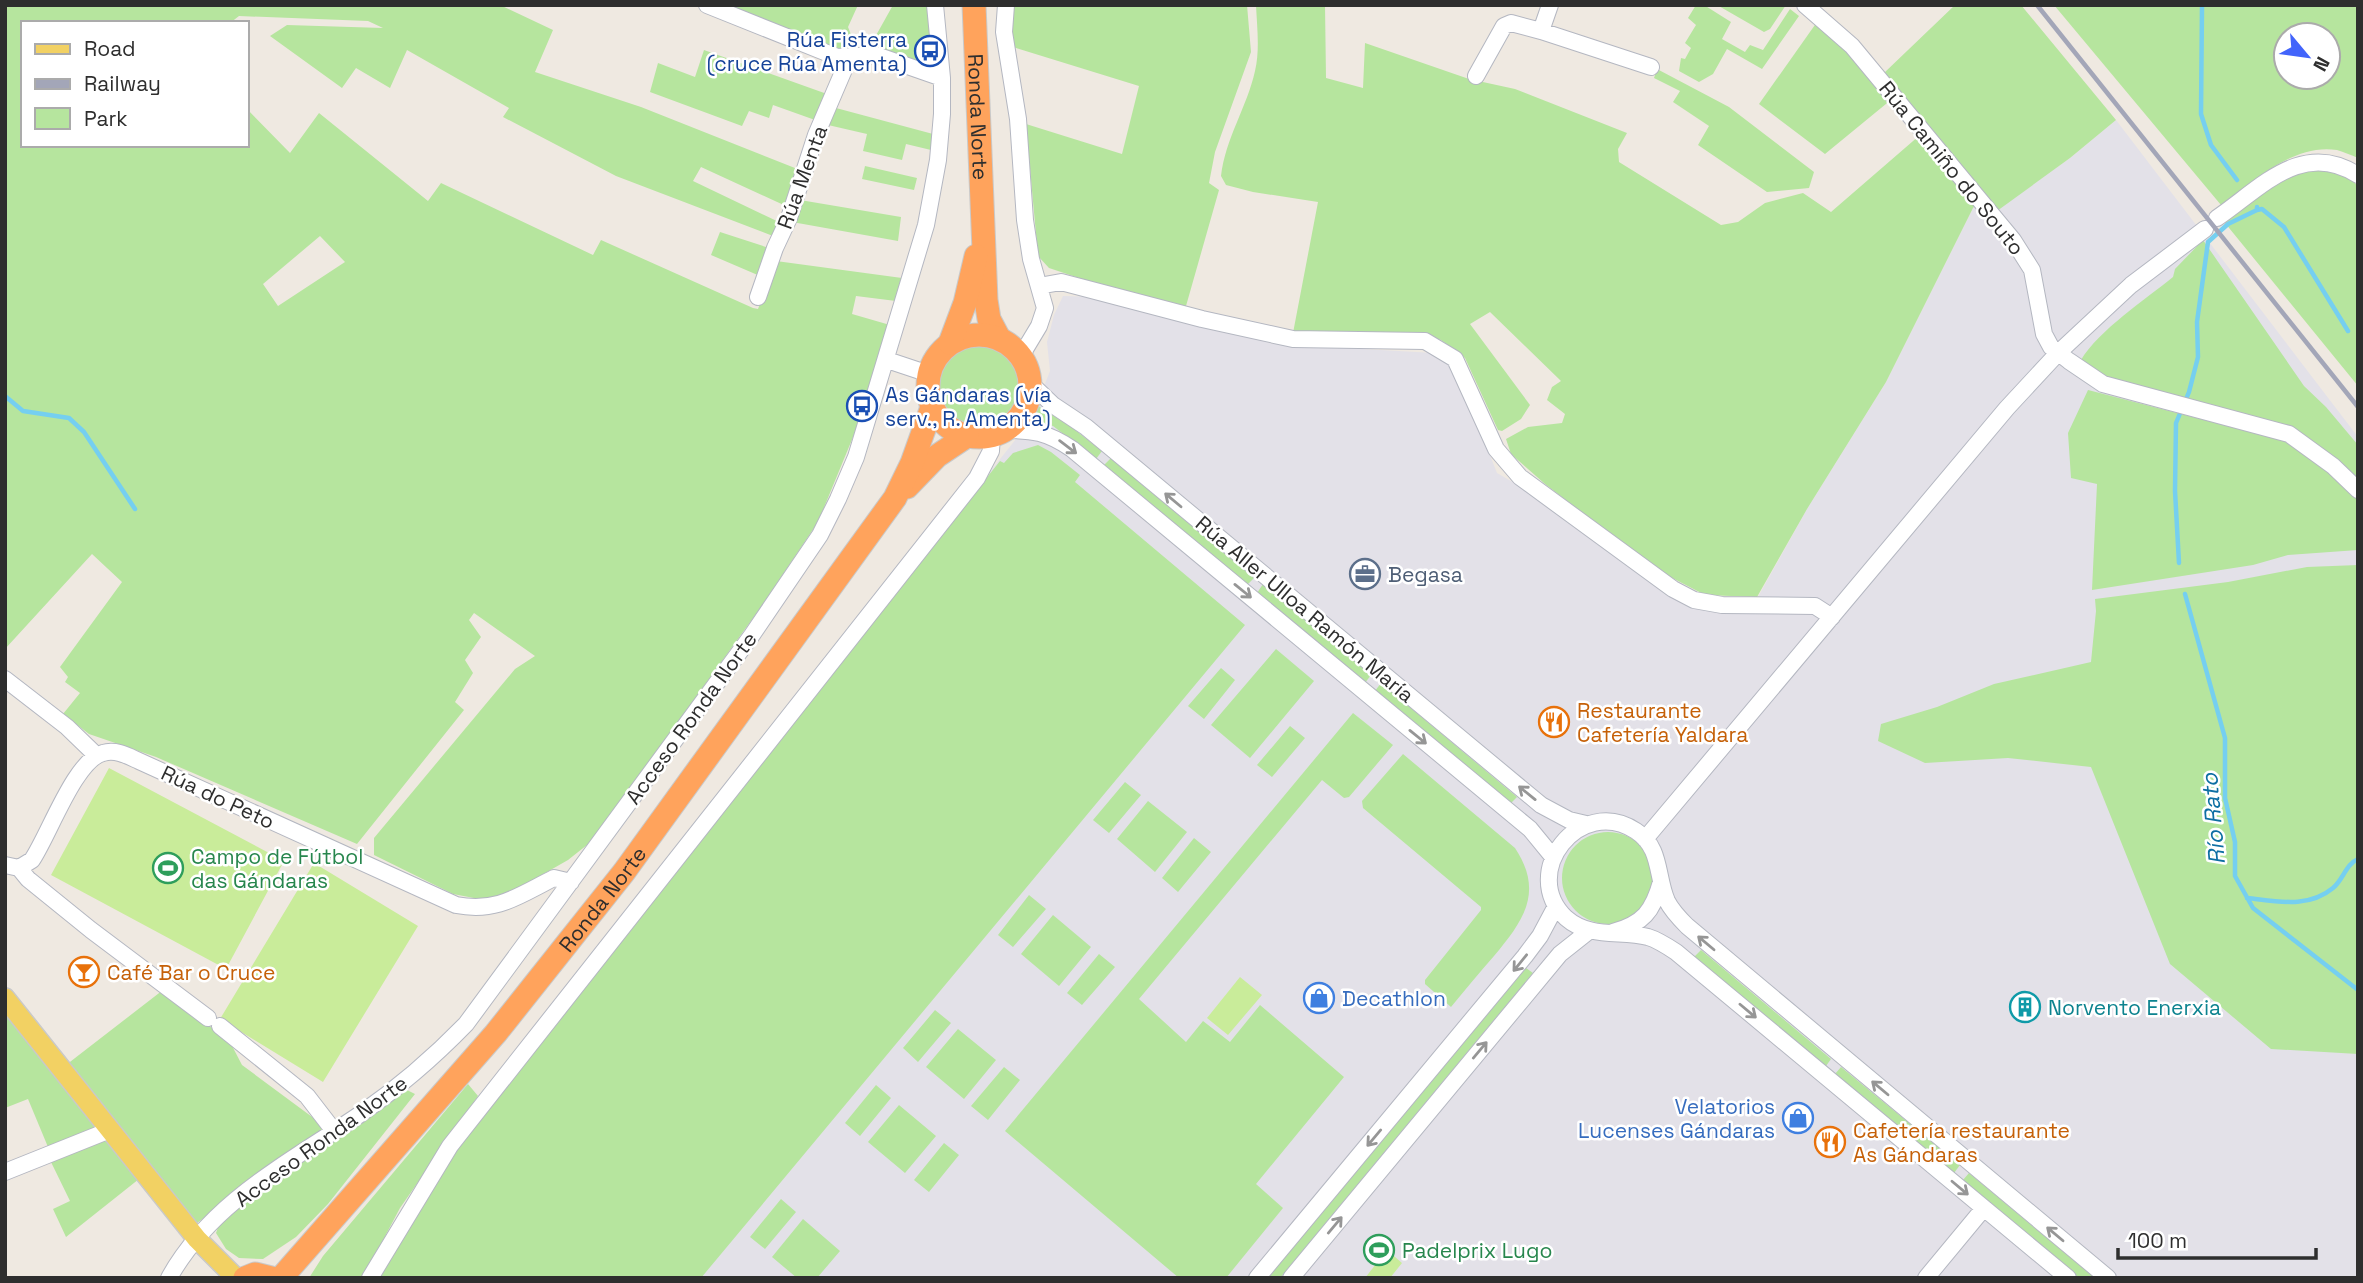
<svg xmlns="http://www.w3.org/2000/svg" width="2363" height="1283" font-family="'Space Grotesk',sans-serif">
<style>
.industrial{fill:#e3e1e8}
.green{fill:#b6e59e;fill-rule:evenodd}
.pitch{fill:#c9ec9a}
.lines{fill:none;stroke-linecap:round;stroke-linejoin:round}
.stream{stroke:#75cff0;stroke-width:4.5}
.minor-casing{stroke:#b4b7c1;stroke-width:18}
.major-casing{stroke:#c9c9c9;stroke-width:22}
.highway-casing{stroke:#c9c9c9;stroke-width:25}
.minor{stroke:#fff;stroke-width:16}
.major{stroke:#f2d163;stroke-width:19}
.highway{stroke:#ffa35c;stroke-width:23}
.rail{stroke:#a3a6b8;stroke-width:4.5}
.oneway{stroke:#969696}
.labels{text-anchor:middle;dominant-baseline:central;stroke-width:5;stroke-linejoin:round;paint-order:stroke}
.transit-label{font-size:21px;fill:#164399;stroke:#fff;text-anchor:end}
.street-label{font-size:21px;fill:#2e2e2e;stroke:#fff}
.service-label{font-size:21px;fill:#4e5e75;stroke:#fff;text-anchor:start}
.food-label{font-size:21px;fill:#c56008;stroke:#fff;text-anchor:start}
.leisure-label{font-size:21px;fill:#27864d;stroke:#fff;text-anchor:start}
.shop-label{font-size:21px;fill:#366cbe;stroke:#fff;text-anchor:start}
.culture-label{font-size:21px;fill:#0d838f;stroke:#fff;text-anchor:start}
.water-label{font-size:23px;font-style:italic;fill:#0d6fa3;stroke:#fff}
</style>
<rect width="100%" height="100%" fill="#efe9e1"/>
<path class="industrial" d="M2116 120 2358 437V1278H380L437 1176 721 811 1031 420 1050 371 1047 342 1054 315 1063 296 1098 297 1274 344 1434 353 1447 361 1460 380 1497 473 1530 492 1698 606 1749 613 1807 509 1886 382 1973 208 1984 197 1997 210 2070 158Z"/>
<path class="green" d="M5 5H500L553 30 535 72 641 107 800 170 788 207 701 167 693 181 781 223 773 236 616 176 503 117 509 108 407 50 390 88 356 68 342 88 270 36 287 25 383 28 368 21 239 16 230 23H23V145H247V109L290 153 319 113 428 201 441 183 593 255 601 240 753 308 758 309 776 261 902 278 896 301 856 296 852 314 890 325 858 425 818 522 761 607 592 841 568 860 505 896 479 899 453 894 374 855V838L515 669 535 656 474 613 469 620 481 637 465 660 473 673 455 702 464 710 357 844 156 757 89 734 63 714 80 693 65 682 68 677 60 667 122 582 92 554 5 649ZM320 236 345 262 278 306 263 284Z
M720 5H858L848 27 856 47 855 53H837Z
M893 5H927L930 36 927 70 869 48Z
M1011 5H1247L1251 52 1215 152 1209 183 1219 190 1186 306 1094 283 1049 268 1038 256 1026 124 1122 154 1139 86 1013 47Z
M1256 5H1325L1326 78 1363 88 1365 43 1469 79 1515 89 1627 133 1618 149 1619 162 1721 225 1738 222 1765 203 1803 193 1831 212 1920 135 1977 204 1973 208 1886 382 1807 509 1757 597 1705 595 1657 570 1545 484 1511 454 1506 439 1528 427 1562 423 1565 414 1547 400 1552 387 1561 381 1490 312 1470 324 1530 405 1521 419 1502 431 1498 430 1465 358 1441 340 1421 334 1293 333 1318 202 1253 192 1226 185 1221 176C1225 139 1247 107 1255 71 1260 50 1257 27 1256 5Z
M1696 5H1704L1731 22 1722 39 1745 52 1750 45 1763 50 1790 9 1799 16 1762 69 1727 49 1713 74 1699 82 1679 71 1681 58 1685 59 1691 48 1685 43 1696 25 1688 18Z
M1717 5H1786L1770 29 1764 32Z
M1955 5H2021L2116 120 2070 158 1997 211 1884 73Z
M2054 5H2358V158C2351 155 2344 152 2337 150 2293 143 2254 182 2221 205ZM2286 35H2328V77H2286Z
M1817 22 1855 54 1892 99 1825 154 1759 104Z
M704 50 827 94 815 120 773 105 769 118 749 111 742 126 650 92 658 63 695 77Z
M1657 69 1729 107 1814 172 1809 188 1767 192 1698 145 1709 126 1673 102 1680 91 1654 78Z
M836 108 933 134 931 150 906 144 902 160 863 151 867 134 828 125Z
M865 166 917 178 914 190 862 179Z
M2320 168 2341 171 2358 186V386L2225 223C2252 199 2284 173 2320 168Z
M800 200 901 217 898 241 792 222Z
M720 232 769 248 760 276 711 255Z
M2203 240 2304 386 2326 407 2358 445V481L2333 457 2106 380 2081 360C2099 330 2146 299 2173 277L2175 269Z
M939 387a41 41 0 1 1 82 0a41 41 0 1 1-82 0Z
M2088 390 2274 438H2290L2358 494V550L2288 555 2253 565 2092 590 2097 484 2071 478 2068 433Z
M1038 406 1070 426 1102 451 1096 459 1053 426 1031 420Z
M1038 445 1051 452 1080 475 1075 482 1245 625 701 1278H380L437 1176 721 811 1000 461 1004 463 1013 453Z
M1111 458 1254 578 1247 585 1104 465Z
M2358 565V1054L2271 1049 2170 964 2091 767 2008 758 1925 763 1878 741 1881 724 1937 707 1994 684 2091 662 2096 611 2095 599 2228 582 2307 567Z
M1263 584 1371 675 1365 683 1257 593Z
M1276 649 1314 681 1250 758 1211 725Z
M1221 668 1235 680 1204 719 1188 706Z
M1381 683 1517 797 1510 804 1375 691Z
M1353 713 1393 745 1349 797 1344 798 1322 780 1139 999 1186 1042 1203 1021 1230 1042 1260 1005 1344 1077 1256 1184 1283 1208 1226 1278H1179L1005 1131Z
M1290 726 1305 738 1272 777 1257 765Z
M1403 754 1515 848C1544 892 1524 920 1494 956 1479 973 1465 990 1451 1007L1425 984V980L1481 910V907L1363 808 1362 801Z
M1125 782 1141 795 1109 833 1093 820Z
M1148 801 1187 832 1155 872 1117 839Z
M1562 878a46 46 0 1 1 92 0a46 46 0 1 1-92 0Z
M1194 838 1211 852 1178 892 1162 878Z
M1029 895 1046 909 1013 947 998 935Z
M1053 915 1091 947 1059 986 1021 954Z
M1701 950 1831 1059 1826 1066 1694 957Z
M1099 954 1115 967 1082 1005 1067 993Z
M1526 968 1533 973 1280 1278H1267Z
M163 990 230 1042 242 1065 323 1125 321 1131 197 1223 190 1219 66 1065Z
M935 1010 951 1023 918 1062 903 1048Z
M5 1012 98 1123 95 1130 48 1147 28 1099 5 1108Z
M958 1029 996 1060 964 1099 926 1067Z
M1004 1067 1020 1080 988 1120 971 1106Z
M1841 1067 1960 1165 1954 1173 1835 1074Z
M468 1084 478 1096 400 1208 363 1278H309L323 1256Z
M876 1085 891 1098 860 1136 845 1123Z
M405 1089 415 1094 328 1204 296 1237 263 1259 239 1258 226 1249 216 1233 220 1222 267 1184Z
M899 1105 936 1136 905 1173 868 1142Z
M107 1139 139 1179 66 1237 53 1209 70 1201 51 1162Z
M944 1143 959 1155 929 1192 914 1180Z
M1969 1173 2095 1278H2079L1963 1180Z
M781 1199 796 1212 765 1249 750 1237Z
M803 1219 840 1251 817 1278H797L772 1257Z"/>
<path class="pitch" d="M109 768 284 861 226 969 51 875Z
M314 863 418 926 323 1082 220 1019Z
M1240 977 1262 995 1228 1035 1207 1018Z
M1387 1250 1402 1263 1390 1278H1365Z"/>
<g class="lines">
<path class="stream" d="M2202 5 2201 114 2211 145 2237 180
M2257 210 2262 209 2284 227 2348 331
M5 396 23 411 69 418 84 432 135 509
M2179 563 2175 491 2176 423 2189 392 2198 357 2197 322 2208 242 2228 224 2257 210V207
M2185 594 2225 738V798L2235 842V876L2253 908 2358 990
M2247 898C2276 901 2308 909 2333 888 2343 880 2346 864 2358 859"/>
<g class="minor-casing">
<path id="minor" d="M707 5 837 57 876 55 942 78
M1006 5 1004 32 1018 119 1025 220 1031 259 1045 308 1039 326 1021 356
M1550 5 1541 31 1651 67
M1805 5 1852 46 2013 240 2032 270 2044 334 2051 347 2069 361 2103 384 2289 434 2333 466 2358 490
M1476 76 1504 26 1511 23 1541 31
M2217 218C2261 188 2302 139 2358 175
M1039 286 1061 282 1202 319 1293 339 1425 341 1455 359 1496 449 1520 477 1673 589 1694 600 1722 605 1815 606 1832 617
M758 297 775 248 789 218 816 135 846 65 847 58
M887 360 929 374
M1030 383 1053 405 1086 427 1541 805 1569 820 1586 824
M1004 430C1033 430 1047 432 1072 449L1530 829 1553 857
M5 679 67 727 96 755
M1645 839 2007 408 2058 353 2131 285 2205 229
M5 865 19 868 32 860C49 835 75 760 103 753 116 749 128 756 139 761L456 905C497 913 518 896 554 878L571 882
M19 868 28 879 91 930 208 1018
M1613 932C1643 924 1653 911 1661 882
M220 1026 307 1096 334 1131
M5 1172 110 1130
M169 1278C211 1202 290 1162 359 1115 398 1088 433 1058 466 1024L752 635 820 535 838 499 856 457 926 225 938 160 942 114V78L935 5
M370 1278 450 1146 977 478 991 451 992 435
M1257 1278 1525 956 1540 936 1556 906
M1291 1278 1560 954 1589 931
M1926 1278 1984 1208
M2068 1278 1676 952C1667 946 1658 940 1648 937 1620 930 1590 939 1566 918 1518 873 1580 794 1636 831 1662 848 1656 876 1667 901 1672 911 1680 919 1687 926L2108 1278"/>
</g>
<g class="major-casing">
<path id="major" d="M5 998 197 1239 236 1278"/>
</g>
<g class="highway-casing">
<g id="highway">
<path id="s1" d="M974 5 986 300 989 319 999 338"/>
<circle cx="979" cy="386" r="51"/>
<path d="M950 343 965 303 976 256"/>
<path d="M907 487 937 456 967 436"/>
<path d="M245 1278 255 1274 271 1278"/>
<path id="s2" d="M281 1278 496 1033 624 872 895 498 912 463 932 407"/>
</g>
</g>
<use href="#minor" class="minor"/>
<use href="#major" class="major"/>
<use href="#highway" class="highway"/>
<path class="rail" d="M2037 5 2358 407"/>
</g>
<defs><path id="oneway-shaft" d="M-6 0H5M1.5-3L5.5 0L1.5 3" fill="none" stroke-width="1.6" stroke-linecap="round" stroke-linejoin="round" transform="scale(1.75)"/></defs>
<g class="oneway">
<use href="#oneway-shaft" transform="translate(1068 447) rotate(37)"/>
<use href="#oneway-shaft" transform="translate(1173 500) rotate(-140)"/>
<use href="#oneway-shaft" transform="translate(1243 591) rotate(39)"/>
<use href="#oneway-shaft" transform="translate(1418 737) rotate(39)"/>
<use href="#oneway-shaft" transform="translate(1527 793) rotate(-141)"/>
<use href="#oneway-shaft" transform="translate(1706 943) rotate(-140)"/>
<use href="#oneway-shaft" transform="translate(1520 963) rotate(129)"/>
<use href="#oneway-shaft" transform="translate(1748 1011) rotate(40)"/>
<use href="#oneway-shaft" transform="translate(1480 1050) rotate(-50)"/>
<use href="#oneway-shaft" transform="translate(1880 1088) rotate(-140)"/>
<use href="#oneway-shaft" transform="translate(1374 1138) rotate(130)"/>
<use href="#oneway-shaft" transform="translate(1960 1188) rotate(40)"/>
<use href="#oneway-shaft" transform="translate(1335 1225) rotate(-50)"/>
<use href="#oneway-shaft" transform="translate(2055 1234) rotate(-140)"/>
</g>
<defs>
<g id="bus-ring" transform="scale(1.575)"><circle r="9.5" fill="#fff" stroke="#1a4fb4" stroke-width="1.5"/><path d="M-5-6H5V4H4V6H2V4H-2V6H-4V4H-5ZM-3.5-4V0h7V-4ZM-3.5 1.2v1.5H-2V1.2ZM2 1.2v1.5H3.5V1.2Z" fill="#1a4fb4"/></g>
<g id="office-ring" transform="scale(1.575)"><circle r="9.5" fill="#fff" stroke="#5c6f8a" stroke-width="1.5"/><path d="M-6-3h4V-5.5h4V-3h4V5H-6ZM-1-4.5V-3h2v-1.5ZM-6 0V1H6V0Z" fill="#5c6f8a"/></g>
<g id="restaurant-ring" transform="scale(1.575)"><circle r="9.5" fill="#fff" stroke="#e8710a" stroke-width="1.5"/><path d="M-5-6h1v4h1v-4h1v4h1v-4h1v5L-1.5 .5V6h-2V.5L-5-1ZM5-6V6H3V1.5H1.5Q1.5-4 5-6Z" fill="#e8710a"/></g>
<g id="stadium-ring" transform="scale(1.575)"><circle r="9.5" fill="#fff" stroke="#2e9e5b" stroke-width="1.5"/><path d="M0-5a6.5 5 0 1 0 0 10a6.5 5 0 1 0 0-10ZM-3.5-1.8h7v3.6h-7Z" fill="#2e9e5b"/></g>
<g id="bar-ring" transform="scale(1.575)"><circle r="9.5" fill="#fff" stroke="#e8710a" stroke-width="1.5"/><path d="M-6-5H6L.8 .8V4.5H3.5V6h-7V4.5H-.8V.8Z" fill="#e8710a"/></g>
<g id="shop-ring" transform="scale(1.575)"><circle r="9.5" fill="#fff" stroke="#3f7fe0" stroke-width="1.5"/><path d="M-5-2.5h2.3a2.7 3.5 0 0 1 5.4 0H5L5.5 6h-11ZM-1.5-2.5h3a1.5 2.3 0 0 0-3 0Z" fill="#3f7fe0"/></g>
<g id="building-ring" transform="scale(1.575)"><circle r="9.5" fill="#fff" stroke="#0f9aa8" stroke-width="1.5"/><path d="M-4-6H4V6H1V3H-1V6H-4ZM-2.5-4.3h1.7v1.8h-1.7ZM.8-4.3h1.7v1.8H.8ZM-2.5-1h1.7V.8h-1.7ZM.8-1h1.7V.8H.8Z" fill="#0f9aa8"/></g>
</defs>
<g fill-rule="evenodd">
<use href="#bus-ring" x="930" y="51"/>
<use href="#bus-ring" x="862" y="406"/>
<use href="#office-ring" x="1365" y="574"/>
<use href="#restaurant-ring" x="1554" y="722"/>
<use href="#stadium-ring" x="168" y="868"/>
<use href="#bar-ring" x="84" y="972"/>
<use href="#shop-ring" x="1319" y="998"/>
<use href="#building-ring" x="2025" y="1007"/>
<use href="#shop-ring" x="1798" y="1118"/>
<use href="#restaurant-ring" x="1830" y="1142"/>
<use href="#stadium-ring" x="1379" y="1250"/>
</g>
<g class="labels">
<g class="transit-label">
<text x="907" y="39">Rúa Fisterra<tspan x="907" dy="24">(cruce Rúa Amenta)</tspan></text>
<text x="885" y="394" text-anchor="start">As Gándaras (vía<tspan x="885" dy="24">serv., R. Amenta)</tspan></text>
</g>
<g class="street-label">
<text stroke="none"><textPath href="#s1" startOffset="112">Ronda Norte</textPath></text>
<text transform="translate(1952 168) rotate(51)">Rúa Camiño do Souto</text>
<text transform="translate(802 177) rotate(-70)">Rúa Menta</text>
<text transform="translate(1305 609) rotate(40)">Rúa Aller Ulloa Ramón María</text>
<text transform="translate(691 718) rotate(-54)">Acceso Ronda Norte</text>
<text transform="translate(218 797) rotate(25)">Rúa do Peto</text>
<text stroke="none"><textPath href="#s2" startOffset="497">Ronda Norte</textPath></text>
<text transform="translate(321 1141) rotate(-36)">Acceso Ronda Norte</text>
</g>
<g class="service-label">
<text x="1388" y="574">Begasa</text>
</g>
<g class="food-label">
<text x="1577" y="710">Restaurante<tspan x="1577" dy="24">Cafetería Yaldara</tspan></text>
<text x="107" y="972">Café Bar o Cruce</text>
<text x="1853" y="1130">Cafetería restaurante<tspan x="1853" dy="24">As Gándaras</tspan></text>
</g>
<g class="leisure-label">
<text x="191" y="856">Campo de Fútbol<tspan x="191" dy="24">das Gándaras</tspan></text>
<text x="1402" y="1250">Padelprix Lugo</text>
</g>
<g class="shop-label">
<text x="1342" y="998">Decathlon</text>
<text x="1775" y="1106" text-anchor="end">Velatorios<tspan x="1775" dy="24">Lucenses Gándaras</tspan></text>
</g>
<g class="culture-label">
<text x="2048" y="1007">Norvento Enerxia</text>
</g>
<g class="water-label">
<text transform="translate(2213 819) rotate(-95)">Río Rato</text>
</g>
</g>
<rect width="2363" height="1283" fill="none" stroke="#2e2e2e" stroke-width="14"/>
<rect x="21" y="21" width="228" height="126" fill="#ffffff" stroke="#ababab" stroke-width="2"/>
<rect x="35" y="44" width="35" height="10" fill="#f2d163" stroke="#ababab" stroke-width="2"/>
<text x="84" y="56" font-size="21" fill="#2e2e2e">Road</text>
<rect x="35" y="79" width="35" height="10" fill="#a3a6b8" stroke="#ababab" stroke-width="2"/>
<text x="84" y="91" font-size="21" fill="#2e2e2e">Railway</text>
<rect x="35" y="108" width="35" height="21" fill="#b6e59e" stroke="#ababab" stroke-width="2"/>
<text x="84" y="126" font-size="21" fill="#2e2e2e">Park</text>
<g transform="translate(2307 56) rotate(119)"><circle r="33" fill="#ffffff" stroke="#ababab" stroke-width="2"/>
<path d="M0-5L12 26L0 18L-12 26Z" fill="#4264fb"/>
<text y="-10" font-size="19" font-weight="bold" text-anchor="middle" fill="#2e2e2e">N</text>
</g>
<path d="M2118 1248v10h198v-10" fill="none" stroke="#2e2e2e" stroke-width="3.5"/>
<text x="2128" y="1248" font-size="21" fill="#2e2e2e" stroke="#ffffff" stroke-width="5" paint-order="stroke">100 m</text>
</svg>
